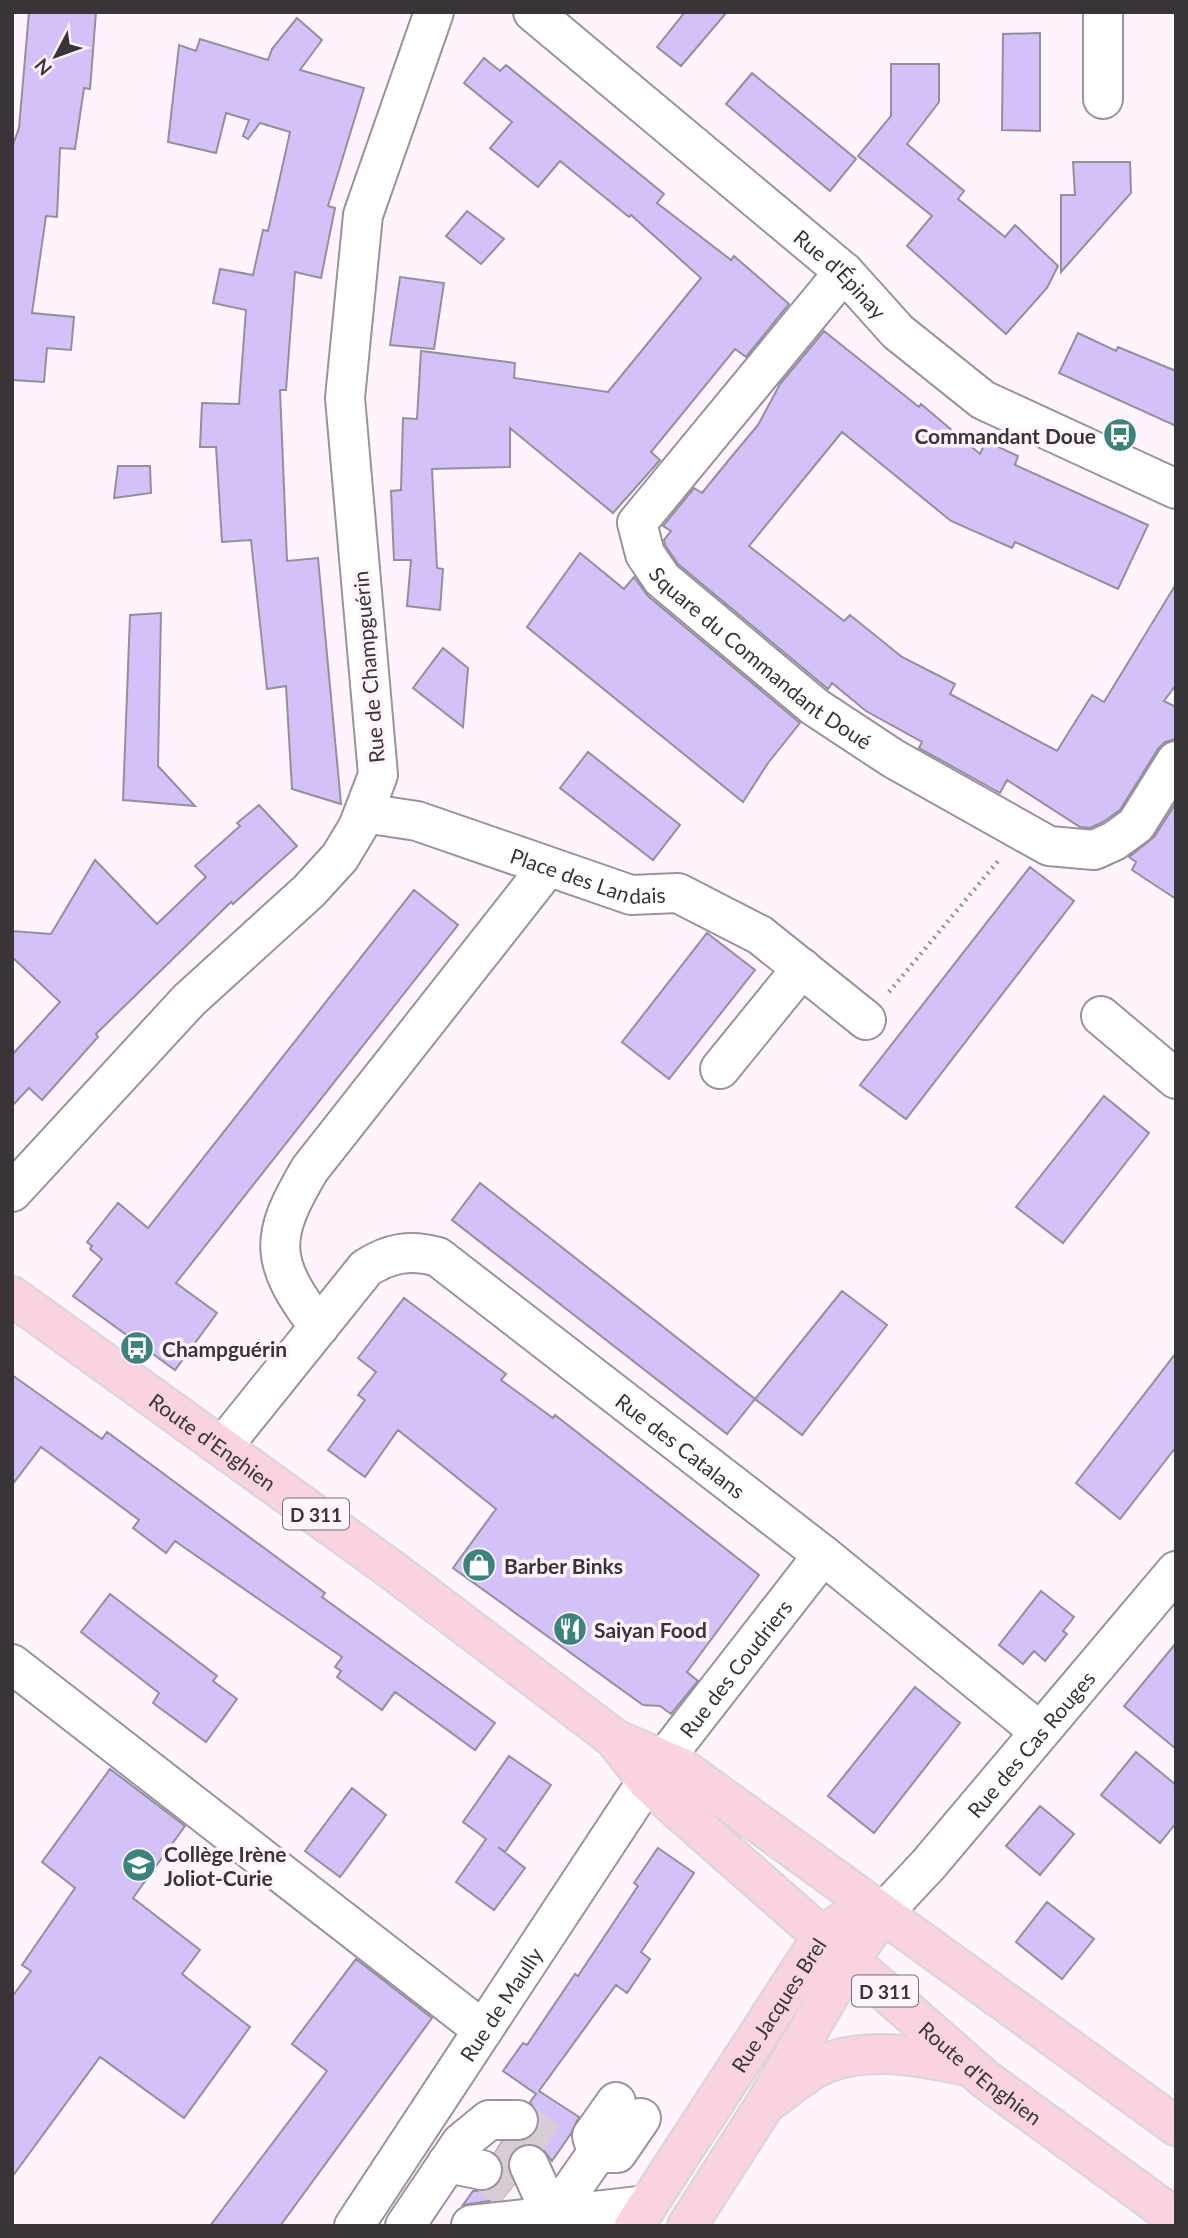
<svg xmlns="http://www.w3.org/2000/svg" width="1188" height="2238" font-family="Lato,sans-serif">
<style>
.building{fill:#d2c2f8;stroke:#938f9d;stroke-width:2}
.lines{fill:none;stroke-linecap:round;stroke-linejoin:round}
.minor-tunnel{stroke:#d7cdd6;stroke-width:38;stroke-dasharray:38 19;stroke-linecap:butt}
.minor-casing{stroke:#9c919c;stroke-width:42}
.major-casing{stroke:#d7d6d7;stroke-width:42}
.path{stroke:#979097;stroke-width:4.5;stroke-dasharray:2 5;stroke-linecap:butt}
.minor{stroke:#fff;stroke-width:38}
.major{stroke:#fad3e1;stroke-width:38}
.labels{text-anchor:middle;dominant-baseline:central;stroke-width:7;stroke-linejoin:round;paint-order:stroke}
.shield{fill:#fff3fe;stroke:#746d73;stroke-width:2}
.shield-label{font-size:19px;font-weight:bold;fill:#383438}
.street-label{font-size:21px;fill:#383438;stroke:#fff3fe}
.poi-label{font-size:21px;font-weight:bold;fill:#383438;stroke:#fff3fe;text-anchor:start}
</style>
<rect width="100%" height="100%" fill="#fff3fe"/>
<path class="building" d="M29 12H96L90 89 84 88 75 149 60 148 57 217 46 216 32 313 74 317 71 350 47 348 44 382 12 380V147L19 128Z
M685 12H727L681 66 657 47Z
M297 18 322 40 300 70 364 88 328 206 335 208 321 278 295 272 286 390H280L287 561 318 558 341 804 292 789 286 686 267 689 251 540 222 542 216 447H200L202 403 239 404 246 310 213 303 220 269 253 275 263 230 268 231 290 132 260 123 248 139 243 136 249 120 226 113 216 153 168 142 179 45 196 51 200 39 268 60 272 49Z
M1040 33V131L1002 130 1003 34Z
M484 58 500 71 506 65 664 194 657 203 731 260 734 256 789 304 746 357 735 349 651 452 660 460 613 513 510 428V467L432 469 437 568 443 569 440 610 407 606 411 560H394L391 491 401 490 403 418 417 419 421 351 515 363 514 378 608 392 701 278 631 215 629 217 560 161 538 187 490 148 512 122 464 83Z
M891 64H939V102L907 144 964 191 958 199 1005 237 1015 225 1058 266 1047 288 1006 334 907 246 932 216 858 156 891 116Z
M752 73 856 159 830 191 726 104Z
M1073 162H1130L1131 193 1061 272V195H1075Z
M467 211 504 239 481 264 446 236Z
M400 277 444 283 434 349 390 345Z
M824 331 919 407 921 404 980 454 986 441 1018 456 1015 465 1148 525 1118 589 1015 542 1012 548 951 521 842 432 749 546 844 621 850 615 902 657 955 684 950 694 1057 751 1092 695 1104 702 1176 584V685L1164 701 1176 707V739L1165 742 1158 749 1120 810 1103 822 1090 828 1080 827 1007 780 1000 793 919 748 922 742 866 711 832 683 828 689 678 564 665 545 664 540 671 531 663 526 694 488 702 493 728 461 758 425 780 384Z
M1078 333 1116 351 1118 347 1176 371V426L1059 373Z
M118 466H150L151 493 114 498Z
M580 553 624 589 634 577 648 596 800 723 768 763 743 802 527 627Z
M161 613 158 766 195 806 123 800 130 615Z
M443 648 468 668 463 727 413 688Z
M588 752 680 825 653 860 560 788Z
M1176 803V899L1132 870 1136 862 1129 857 1154 837Z
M259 805 297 846 233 904 231 902 96 1034 98 1037 42 1100 29 1088 12 1106V1055L60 1002 12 957V931L51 934 95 860 157 924 206 877 195 866 240 826 237 823Z
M1030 867 1074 901 906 1119 860 1085Z
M414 890 458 925 176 1283 217 1313 175 1370 73 1296 102 1259 90 1249 92 1246 87 1242 118 1203 148 1228Z
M707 933 755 970 669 1079 622 1042Z
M1104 1096 1149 1133 1063 1243 1016 1207Z
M480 1183 755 1399 727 1434 452 1220Z
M842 1291 887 1325 802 1435 755 1399Z
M404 1298 506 1374 501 1380 553 1418 555 1415 759 1575 687 1672 698 1681 671 1714 660 1706 643 1705 453 1568 496 1509 398 1430 365 1477 328 1450 365 1400 358 1395 376 1372 358 1358Z
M1176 1353V1447L1120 1519 1076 1483Z
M12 1375 102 1439 107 1432 325 1593 322 1597 495 1723 475 1750 395 1692 382 1710 337 1677 341 1671 335 1667 342 1657 175 1541 166 1553 133 1528 139 1520 41 1447 12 1485Z
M1041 1591 1074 1617 1063 1631 1067 1634 1045 1661 1034 1651 1023 1664 999 1645Z
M110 1594 217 1676 213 1681 237 1699 206 1742 153 1703 159 1693 81 1632Z
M1176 1643V1749L1124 1706Z
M915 1687 960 1723 874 1833 828 1796Z
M1136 1752 1176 1785V1823L1160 1843 1101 1795Z
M509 1756 551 1785 505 1852 498 1847 525 1868 494 1910 456 1882 486 1839 463 1822Z
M110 1769 185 1826 133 1898 200 1950 182 1974 250 2027 184 2118 100 2057 12 2177V1997L31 1971 22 1965 75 1888 42 1862Z
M352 1788 386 1815 340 1877 305 1851Z
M1040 1806 1074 1834 1040 1875 1006 1846Z
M658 1848 694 1873 641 1952 650 1959 627 1993 616 1985 539 2091 579 2117 570 2135 552 2161 541 2147 530 2143 519 2145 511 2153 507 2162 514 2184 502 2199 463 2205 473 2191H488L499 2184 503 2175V2164L495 2153 502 2142 528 2139 537 2130 540 2119 530 2102 536 2094 503 2071 523 2043 527 2045 575 1974 578 1976 638 1886 634 1883Z
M1047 1902 1094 1939 1062 1979 1016 1942Z
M356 1959 432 2018 280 2226H210L327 2071 292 2044Z"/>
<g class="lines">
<path class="minor-tunnel" d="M518 2120 561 2149
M500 2145 529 2165
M482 2170 509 2191"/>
<g class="minor-casing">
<g id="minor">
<path id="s1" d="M533 12 844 272 898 332 983 400 1176 489"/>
<path d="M1103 99V12"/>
<path id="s2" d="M844 272 637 523 645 554 662 579 815 707 894 759 1049 846 1094 850 1114 841 1136 825 1176 761"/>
<path id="s3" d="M364 813 417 821 631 895 678 893 760 935 866 1020"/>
<path d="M1101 1016 1176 1079"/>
<path d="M720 1069 802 968"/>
<path d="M12 1192 189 1000 309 891 340 857 358 827 378 775 345 398 363 215 434 12"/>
<path d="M319 1327C270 1262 268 1239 310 1169L547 868"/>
<path id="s4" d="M223 1446 366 1268C390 1253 410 1249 438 1257L823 1555 1039 1731"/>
<path d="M12 1664 483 2030"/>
<path id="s5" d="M882 1914 928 1865 1176 1571"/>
<path d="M616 2102 592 2136 597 2153H617L641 2118"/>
<path d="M447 2163 482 2170"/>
<path d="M529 2165 552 2216"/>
<path d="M471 2225 647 2205"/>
<path id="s6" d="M354 2226 647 1781 823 1555"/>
<path d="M405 2226 461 2143 489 2120H518"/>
<path d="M546 2226 597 2153"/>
</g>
</g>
<g class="major-casing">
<g id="major">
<path id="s7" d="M12 1296 388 1567 615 1739 682 1768 1176 2126"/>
<path id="s8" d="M616 1741 647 1781 677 1809 986 2080 1176 2218"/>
<path d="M771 2100C785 2090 800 2077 816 2068 861 2044 920 2056 967 2066"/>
<path id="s9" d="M634 2226 823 1935 842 1922"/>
<path d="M687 2226 764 2106 850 1960 882 1914"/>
</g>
</g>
<path class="path" d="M889 992 998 861"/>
<use href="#minor" class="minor"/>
<use href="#major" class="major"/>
</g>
<defs>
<g id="bus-disc" transform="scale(1.75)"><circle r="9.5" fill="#3d837d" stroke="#fff3fe"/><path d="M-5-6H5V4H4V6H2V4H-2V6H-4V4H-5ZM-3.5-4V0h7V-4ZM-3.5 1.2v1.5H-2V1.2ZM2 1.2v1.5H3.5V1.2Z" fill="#fff"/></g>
<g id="shop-disc" transform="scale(1.75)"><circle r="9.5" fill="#3d837d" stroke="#fff3fe"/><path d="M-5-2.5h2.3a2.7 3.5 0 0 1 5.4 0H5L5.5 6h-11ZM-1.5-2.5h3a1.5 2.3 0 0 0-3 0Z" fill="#fff"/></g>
<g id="restaurant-disc" transform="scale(1.75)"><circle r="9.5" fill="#3d837d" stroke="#fff3fe"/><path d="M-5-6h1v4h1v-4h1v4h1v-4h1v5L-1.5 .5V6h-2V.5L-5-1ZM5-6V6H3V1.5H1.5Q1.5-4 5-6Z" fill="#fff"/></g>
<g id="school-disc" transform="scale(1.75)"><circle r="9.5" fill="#3d837d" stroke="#fff3fe"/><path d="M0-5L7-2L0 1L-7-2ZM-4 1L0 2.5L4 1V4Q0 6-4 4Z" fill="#fff"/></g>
</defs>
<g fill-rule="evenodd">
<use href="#bus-disc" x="1120" y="435"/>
<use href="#bus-disc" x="137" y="1348"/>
<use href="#shop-disc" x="479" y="1565"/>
<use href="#restaurant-disc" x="570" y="1629"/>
<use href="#school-disc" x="139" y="1865"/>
</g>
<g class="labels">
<g class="shield">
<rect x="283" y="1498.5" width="66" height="31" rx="5"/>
<rect x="852" y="1975.5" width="66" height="31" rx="5"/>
</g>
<g class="shield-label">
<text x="316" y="1514">D 311</text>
<text x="885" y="1991">D 311</text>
</g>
<g class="street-label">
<text stroke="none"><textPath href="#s1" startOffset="404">Rue d'Épinay</textPath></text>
<text stroke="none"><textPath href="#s2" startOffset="514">Square du Commandant Doué</textPath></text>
<text transform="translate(368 667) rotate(-95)">Rue de Champguérin</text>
<text stroke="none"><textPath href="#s3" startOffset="234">Place des Landais</textPath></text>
<text stroke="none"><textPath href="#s7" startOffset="248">Route d'Enghien</textPath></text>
<text stroke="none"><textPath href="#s4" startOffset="611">Rue des Catalans</textPath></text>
<text stroke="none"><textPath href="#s6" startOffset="676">Rue des Coudriers</textPath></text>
<text stroke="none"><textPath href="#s5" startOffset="226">Rue des Cas Rouges</textPath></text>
<text stroke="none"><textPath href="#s6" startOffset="266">Rue de Maully</textPath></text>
<text stroke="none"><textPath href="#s9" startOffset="264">Rue Jacques Brel</textPath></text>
<text stroke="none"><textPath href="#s8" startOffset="494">Route d'Enghien</textPath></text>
</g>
<g class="poi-label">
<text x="1096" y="435" text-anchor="end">Commandant Doue</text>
<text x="162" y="1348">Champguérin</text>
<text x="504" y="1565">Barber Binks</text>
<text x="594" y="1629">Saiyan Food</text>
<text x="164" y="1853">Collège Irène<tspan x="164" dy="24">Joliot-Curie</tspan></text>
</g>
</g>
<rect width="1188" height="2238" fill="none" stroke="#383438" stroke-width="28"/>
<g transform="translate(56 56) rotate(229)" stroke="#fff3fe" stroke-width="5" paint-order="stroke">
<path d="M0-5L12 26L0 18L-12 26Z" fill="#383438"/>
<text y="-10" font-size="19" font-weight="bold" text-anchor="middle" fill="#383438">N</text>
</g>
</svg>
